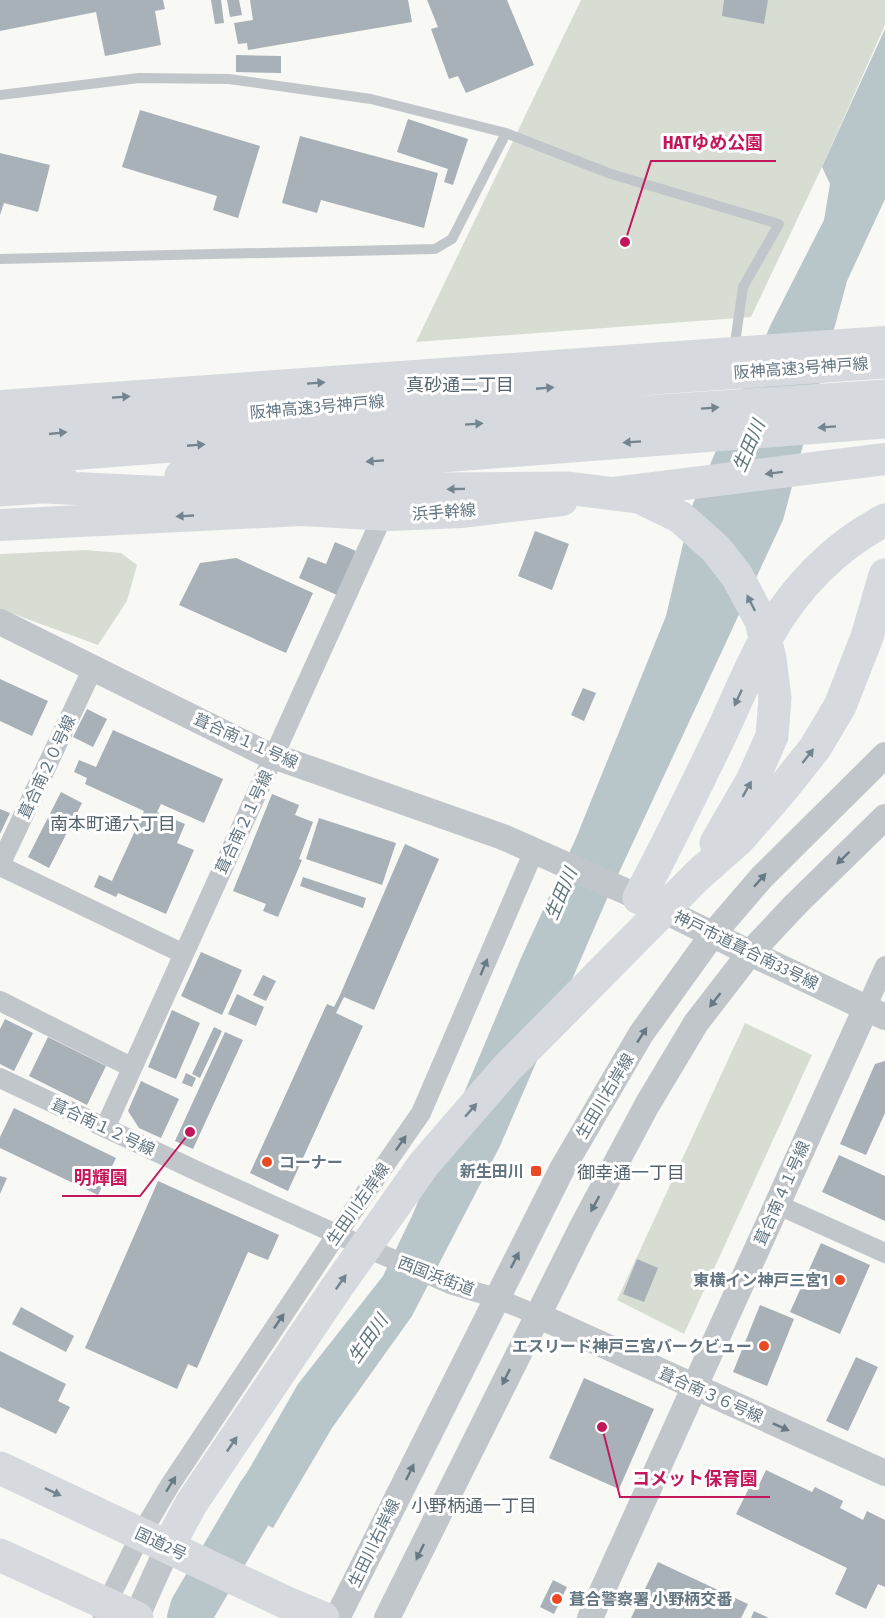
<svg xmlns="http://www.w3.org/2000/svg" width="885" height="1618" font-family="'Fira Sans Condensed','Noto Sans JP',sans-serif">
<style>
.green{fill:#d8ddd4}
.water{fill:#b8c6c9}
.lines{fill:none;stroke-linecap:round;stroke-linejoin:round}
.river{stroke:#b8c6c9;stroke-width:46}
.building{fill:#a8b1b7}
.service{stroke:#c1c6ca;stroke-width:10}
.minor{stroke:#c1c6ca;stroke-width:20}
.tertiary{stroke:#c1c6ca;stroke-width:26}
.primary{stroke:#d6dade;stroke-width:32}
.trunk{stroke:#d6dade;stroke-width:33}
.motorway{stroke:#d6dade;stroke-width:33}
.oneway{fill:#73848f}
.oneway2{fill:#677985}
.poi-dot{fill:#ea4923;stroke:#fff;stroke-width:2}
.labels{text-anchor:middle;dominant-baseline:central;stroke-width:6;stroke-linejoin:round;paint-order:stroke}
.street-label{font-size:16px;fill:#627581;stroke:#fff}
.poi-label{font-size:16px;font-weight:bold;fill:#627581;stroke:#fff;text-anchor:end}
.neighbourhood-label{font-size:18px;fill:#54636c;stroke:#fff}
.water-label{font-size:18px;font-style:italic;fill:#5d757c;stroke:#fff}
.leader{fill:none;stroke:#c2185b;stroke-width:2}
.callout-dot{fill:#c2185b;stroke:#fff;stroke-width:2}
.callout-label{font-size:18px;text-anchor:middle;font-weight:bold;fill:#c2185b;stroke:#fff;stroke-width:6;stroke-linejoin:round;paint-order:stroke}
</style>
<rect width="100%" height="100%" fill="#f8f8f5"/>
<path class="green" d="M581 0H885V25L822 167 751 317 416 342Z
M85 550 121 553 137 565 127 601 98 645 0 609V554Z
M745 1023 812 1055 684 1334 617 1300Z"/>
<path class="water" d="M885 29V199L847 281 783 520 609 894 500 1146 412 1316 332 1428 273 1528 229 1504 298 1384 383 1276 412 1216 521 958 576 838 666 616 692 506 771 324 824 220 830 184 822 167Z"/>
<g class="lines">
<path class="river" d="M190 1618 193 1608 260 1494 283 1462"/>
</g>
<path class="building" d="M0 0H163L165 9 155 11 161 45 105 56 96 12 0 31Z
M211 0H221L224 23 215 24Z
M227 0H239L242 15 230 17Z
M250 0H408L412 22 248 50 247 43 238 44 234 23 253 20Z
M427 0H507L534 65 466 93 458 76 449 79 431 29 438 27Z
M724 0H768L764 24 722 16Z
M236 55 281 56V73L236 72Z
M140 110 260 146 238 218 213 210 217 196 122 167Z
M408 119 468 139 453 185 444 182 448 169 397 152Z
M300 136 438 173 424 228 321 200 317 213 282 203Z
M0 153 50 165 38 212 4 203 0 215Z
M535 531 569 544 552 590 518 576Z
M335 542 356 551 337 595 299 578 308 557 326 564Z
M236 558 313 593 286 653 179 605 200 563Z
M0 679 48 701 32 736 0 721Z
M583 688 596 693 584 721 571 715Z
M87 709 107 719 93 747 73 737Z
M113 730 223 779 204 823 161 804 157 812 185 824 177 843 194 850 166 914 118 893 116 897 94 887 99 875 112 881 144 811 85 784 87 778 74 772 79 760 96 767Z
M61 792 82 803 49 868 28 857Z
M272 794 299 805 295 815 313 822 299 859 302 860 278 917 263 911 266 904 233 891Z
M0 809 10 813 0 834Z
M319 818 396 843 382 885 306 859Z
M405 844 439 859 374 1010 344 997 336 1013 363 1026 288 1191 250 1173 325 1008 327 1004 334 1007 340 995Z
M303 877 366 898 363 908 300 886Z
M201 952 242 970 222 1015 181 996Z
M263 975 276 981 266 1001 253 995Z
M237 994 264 1007 256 1026 228 1014Z
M172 1010 200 1023 176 1079 148 1067Z
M5 1019 33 1033 14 1071 0 1064V1029Z
M214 1027 222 1031 200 1078 192 1074Z
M225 1032 243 1040 193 1149 175 1141Z
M48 1037 106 1066 87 1105 29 1076Z
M885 1061V1113L866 1155 840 1144 875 1064Z
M186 1073 196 1078 192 1087 182 1083Z
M141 1081 179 1099 161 1138 139 1128 128 1111Z
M14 1108 116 1158 98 1195 0 1148V1137Z
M839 1155 885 1176V1221L822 1192Z
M0 1176 7 1178 0 1194Z
M158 1181 279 1235 268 1260 248 1252 197 1368 188 1364 177 1389 85 1348Z
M821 1243 870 1265 840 1334 790 1312Z
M637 1259 658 1268 644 1302 623 1294Z
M760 1305 794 1319 767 1386 733 1372Z
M21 1307 74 1336 66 1352 12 1324Z
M0 1351 66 1384 58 1401 70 1407 56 1434 0 1407Z
M856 1357 878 1367 848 1431 826 1421Z
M584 1378 654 1409 619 1489 549 1458Z
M766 1470 812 1492 815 1487 843 1501 840 1508 863 1520 867 1511 885 1520V1587L878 1584 866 1609 835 1594 847 1568 736 1514 750 1486 757 1489Z
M658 1562 748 1604 741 1618H631Z
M553 1580 567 1587 554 1614 540 1607Z
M754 1611 769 1618H751Z"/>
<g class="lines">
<path class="service" d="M0 95 139 78 229 79 371 99 506 133 611 174 779 224 743 287 734 350
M0 259 435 249 452 239 506 133"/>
<path class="minor" d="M0 865 93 668
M0 866 184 954
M0 1001 131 1067
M866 1008 885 966
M0 1078 199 1172 376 1252 453 1285 496 1298 537 1315
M105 1128 383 515
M776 1204 885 1253
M102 1613 141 1534 170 1485 337 1234 421 1113 534 851"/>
<path class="tertiary" d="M0 622 262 752 503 837 627 892 750 953 885 1017
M537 1315 885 1473
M136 1618 168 1547
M337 1618 562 1169 641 1034 713 934 762 877 885 755
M387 1618 582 1227 647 1105 696 1023 750 953 796 904 885 817
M590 1618 866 1008"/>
<path class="primary" d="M0 406 885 342
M614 493 885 459
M0 525 302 510 390 515 461 512 562 500"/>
<path class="trunk" d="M0 1468 287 1603 323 1618
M0 1555 137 1618"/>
<path class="motorway" d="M0 438 341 405 654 378 885 362
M4 459 350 432 885 396
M181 476 885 422
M45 487 232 496H344L442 489 566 488 639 497 680 517 716 549 737 576 761 621 770 659 775 698 772 736 753 779 716 843
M0 490 67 485
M639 898C667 845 694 790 720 736 736 703 749 668 767 637 794 588 835 546 885 520
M168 1547 191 1504 337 1287 424 1164 507 1068 697 876 739 839 780 792 815 748 840 706 867 637 885 575"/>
</g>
<defs><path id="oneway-solid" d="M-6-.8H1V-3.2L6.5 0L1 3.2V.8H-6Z" transform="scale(1.5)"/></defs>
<g class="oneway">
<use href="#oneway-solid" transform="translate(316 383) rotate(-4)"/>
<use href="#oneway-solid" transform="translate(545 388) rotate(-5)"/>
<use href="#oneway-solid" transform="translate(121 397) rotate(-4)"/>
<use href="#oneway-solid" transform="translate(710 408) rotate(-4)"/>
<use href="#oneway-solid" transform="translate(474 424) rotate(-4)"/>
<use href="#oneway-solid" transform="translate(827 427) rotate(176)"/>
<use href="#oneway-solid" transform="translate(58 433) rotate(-6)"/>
<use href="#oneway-solid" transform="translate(632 442) rotate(176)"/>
<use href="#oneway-solid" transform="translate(196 445) rotate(-5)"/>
<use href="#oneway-solid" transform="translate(375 461) rotate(176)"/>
<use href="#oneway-solid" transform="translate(774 473) rotate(173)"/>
<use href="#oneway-solid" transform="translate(456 489) rotate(179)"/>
<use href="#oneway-solid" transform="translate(185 516) rotate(177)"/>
<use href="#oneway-solid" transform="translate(751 603) rotate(-117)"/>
<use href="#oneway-solid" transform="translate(738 698) rotate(115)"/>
<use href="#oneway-solid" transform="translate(808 756) rotate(-52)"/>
<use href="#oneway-solid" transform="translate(747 789) rotate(-61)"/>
<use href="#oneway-solid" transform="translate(471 1110) rotate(-49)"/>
<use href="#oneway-solid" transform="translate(341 1282) rotate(-55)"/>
<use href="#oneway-solid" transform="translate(232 1444) rotate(-56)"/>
<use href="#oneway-solid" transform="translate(53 1492) rotate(25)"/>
</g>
<g class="oneway2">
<use href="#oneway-solid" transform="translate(843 858) rotate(136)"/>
<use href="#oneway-solid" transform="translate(760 880) rotate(-48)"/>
<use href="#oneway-solid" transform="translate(484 967) rotate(-67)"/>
<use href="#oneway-solid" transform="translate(715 1000) rotate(128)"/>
<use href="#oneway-solid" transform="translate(642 1035) rotate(-57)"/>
<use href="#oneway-solid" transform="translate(401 1143) rotate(-55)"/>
<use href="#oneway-solid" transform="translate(595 1204) rotate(118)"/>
<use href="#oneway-solid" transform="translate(515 1260) rotate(-63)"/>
<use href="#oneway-solid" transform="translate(279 1321) rotate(-56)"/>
<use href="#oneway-solid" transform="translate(506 1377) rotate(116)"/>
<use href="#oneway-solid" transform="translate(781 1427) rotate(24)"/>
<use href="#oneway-solid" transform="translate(410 1472) rotate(-64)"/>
<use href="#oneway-solid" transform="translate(171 1484) rotate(-58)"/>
<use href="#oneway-solid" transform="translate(420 1552) rotate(116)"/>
</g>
<g class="poi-dot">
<circle cx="267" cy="1162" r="6"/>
<rect x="530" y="1165" width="12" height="12" rx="3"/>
<circle cx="840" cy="1280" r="6"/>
<circle cx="764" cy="1346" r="6"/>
<circle cx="557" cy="1599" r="6"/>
</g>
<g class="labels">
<g class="street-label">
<text transform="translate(801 368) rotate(-4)">阪神高速3号神戸線</text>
<text transform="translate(317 407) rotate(-5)">阪神高速3号神戸線</text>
<text transform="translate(444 512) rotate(-4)">浜手幹線</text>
<text transform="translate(246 741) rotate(24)">葺合南１１号線</text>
<text transform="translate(47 767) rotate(-65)">葺合南２０号線</text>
<text transform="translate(244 822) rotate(-65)">葺合南２１号線</text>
<text transform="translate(746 950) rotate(26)">神戸市道葺合南33号線</text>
<text transform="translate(605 1096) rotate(-59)">生田川右岸線</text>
<text transform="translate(103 1127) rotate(25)">葺合南１２号線</text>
<text transform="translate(782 1193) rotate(-66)">葺合南４１号線</text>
<text transform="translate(358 1204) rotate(-55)">生田川左岸線</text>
<text transform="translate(436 1276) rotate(21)">西国浜街道</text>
<text transform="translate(711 1395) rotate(24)">葺合南３６号線</text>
<text transform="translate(374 1543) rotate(-64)">生田川右岸線</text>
<text transform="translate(161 1544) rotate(25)">国道2号</text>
</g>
<g class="poi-label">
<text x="279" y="1162" text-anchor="start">コーナー</text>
<text x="524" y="1171">新生田川</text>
<text x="828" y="1280">東横イン神戸三宮1</text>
<text x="752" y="1346">エスリード神戸三宮バークビュー</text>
<text x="569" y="1599" text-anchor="start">葺合警察署 小野柄交番</text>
</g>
<g class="neighbourhood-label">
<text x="460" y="385">真砂通二丁目</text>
<text x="113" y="824">南本町通六丁目</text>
<text x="631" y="1173">御幸通一丁目</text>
<text x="474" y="1506">小野柄通一丁目</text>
</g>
<g class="water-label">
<text transform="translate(749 446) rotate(-67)">生田川</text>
<text transform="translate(561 894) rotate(-67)">生田川</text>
<text transform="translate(368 1339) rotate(-55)">生田川</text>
</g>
</g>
<path class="leader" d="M625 242L651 161H776M190 1132L140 1196H62M602 1427L620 1497H770"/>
<g class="callout-dot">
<circle cx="625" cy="242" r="6"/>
<circle cx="190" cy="1132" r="6"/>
<circle cx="602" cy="1427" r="6"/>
</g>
<g class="callout-label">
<text x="713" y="149">HATゆめ公園</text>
<text x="101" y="1184">明輝園</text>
<text x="695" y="1485">コメット保育園</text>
</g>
</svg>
